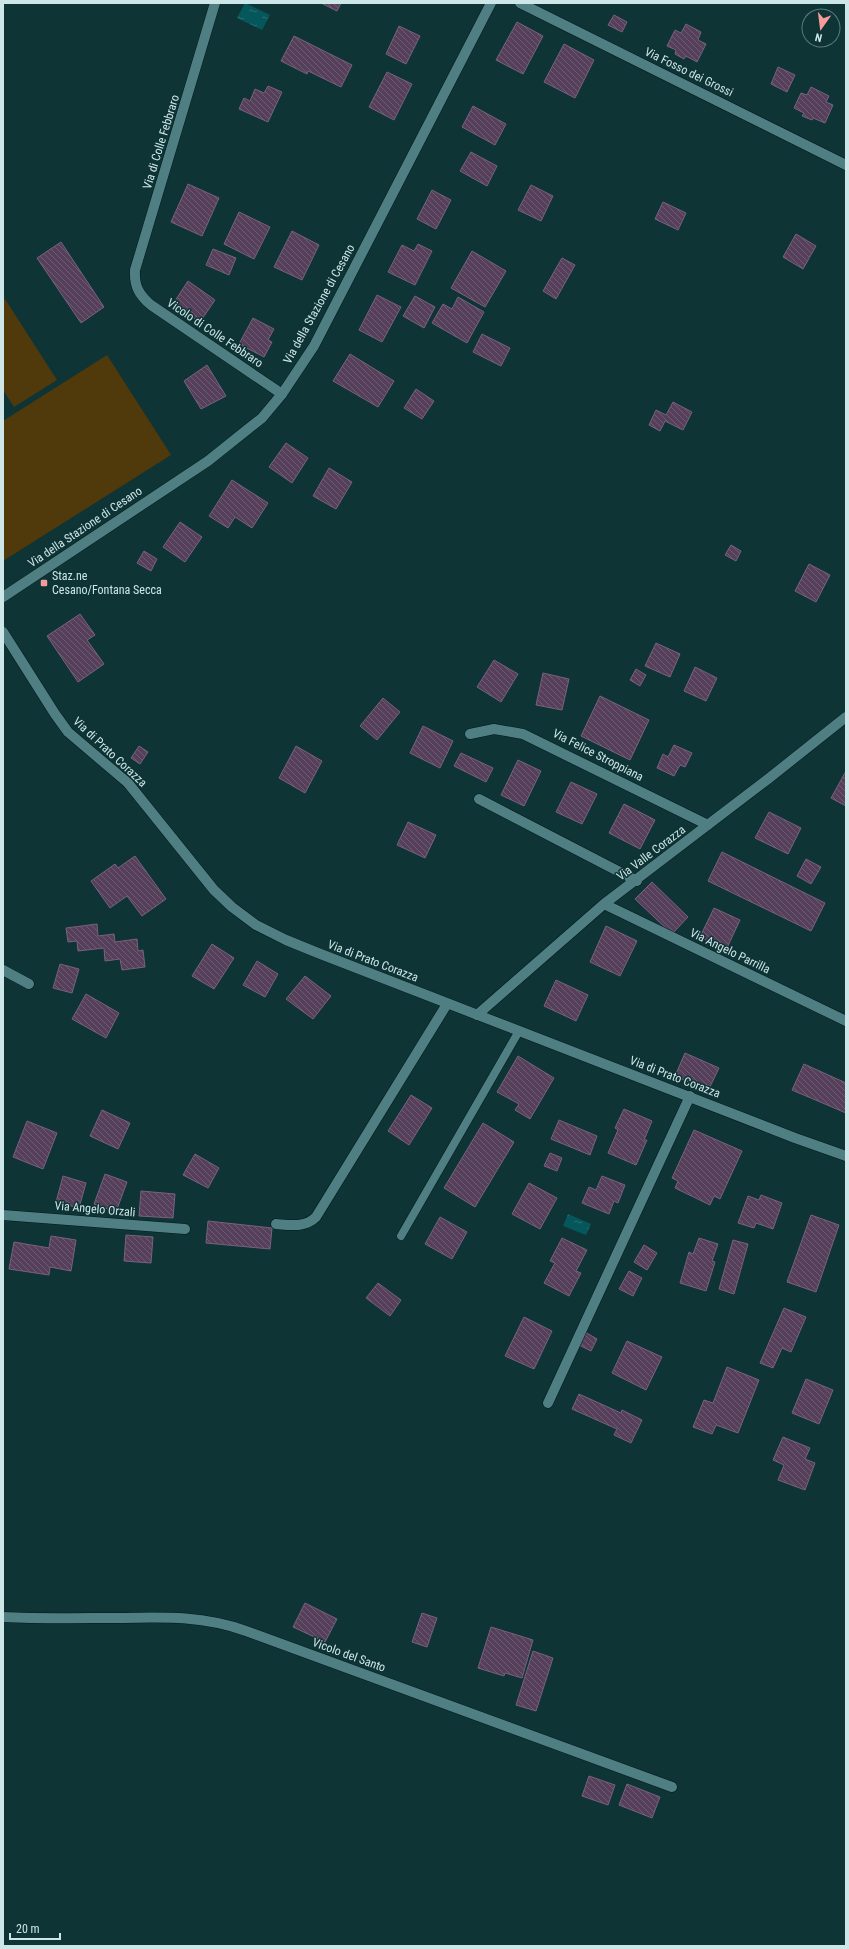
<svg xmlns="http://www.w3.org/2000/svg" width="849" height="1949" font-family="'Roboto Condensed',sans-serif">
<style>
.pitch{fill:#50390a}
.water{fill:url(#water-ripples)}
.building{fill:url(#building-back-hatch);stroke:#79617e}
.lines{fill:none;stroke-linecap:round;stroke-linejoin:round}
.service-casing{stroke:#021a1c;stroke-width:9}
.minor-casing{stroke:#021a1c;stroke-width:11}
.tertiary-casing{stroke:#021a1c;stroke-width:11}
.service{stroke:#4f7f82;stroke-width:8}
.minor{stroke:#4f7f82;stroke-width:10}
.tertiary{stroke:#4f7f82;stroke-width:10}
.poi-dot{fill:#f59b9a;stroke:#0e3436;stroke-width:1.5}
.labels{text-anchor:middle;dominant-baseline:central;stroke-width:3;stroke-linejoin:round;paint-order:stroke}
.street-label{font-size:12px;fill:#cde6e8;stroke:#0e3436}
.poi-label{font-size:12px;fill:#cde6e8;stroke:#0e3436;text-anchor:start}
</style>
<defs>
<pattern id="water-ripples" width="26" height="14" patternUnits="userSpaceOnUse"><rect width="26" height="14" fill="#06575b"/><path d="M2 4q2-2 4 0t4 0M15 11q2-2 4 0t4 0" fill="none" stroke="#296f73"/></pattern>
<pattern id="building-back-hatch" width="6" height="6" patternUnits="userSpaceOnUse"><rect width="6" height="6" fill="#563f5a"/><path d="M-1 5l2 2M0 0l6 6M5-1l2 2" fill="none" stroke="#6d5b72"/></pattern>
</defs>
<rect width="100%" height="100%" fill="#0e3436"/>
<path class="pitch" d="M5 299 57 380 14 407 3 390V300Z
M107 355 171 455 3 561V421Z"/>
<path class="water" d="M245 3 270 15 262 30 237 18Z
M568 1214 591 1224 586 1235 563 1226Z"/>
<path class="building" d="M321 3H341L337 11Z
M614 15 627 22 622 32 608 25Z
M517 22 543 36 523 74 496 60Z
M686 24 701 32 698 40 706 44 697 62 686 56 684 59 675 54 676 50 667 46 675 30 681 33Z
M399 26 420 36 406 64 386 54Z
M294 36 352 65 341 87 308 71 307 74 281 61Z
M564 44 594 60 575 98 544 82Z
M778 67 795 75 787 92 771 84Z
M387 72 412 84 394 120 369 107Z
M268 86 282 92 268 122 239 109 244 98 250 101 255 89 264 93Z
M811 87 829 96 826 102 833 105 825 123 813 118 812 120 802 116 804 113 794 108 801 93 807 95Z
M473 106 506 124 495 145 462 127Z
M471 152 497 166 487 186 460 171Z
M188 184 219 198 202 236 171 222Z
M531 185 553 196 541 221 518 210Z
M432 190 451 200 436 229 417 219Z
M663 202 686 213 678 230 655 219Z
M239 212 270 227 254 259 224 244Z
M292 231 319 245 302 280 274 267Z
M796 234 816 246 803 269 783 257Z
M61 242 104 307 81 323 37 258Z
M418 244 432 251 415 285 388 272 402 245 414 251Z
M213 249 236 258 229 275 206 265Z
M472 251 506 271 485 307 451 288Z
M562 258 575 265 556 299 543 291Z
M188 281 215 300 200 322 173 304Z
M377 295 401 307 382 342 359 330Z
M415 296 435 307 424 328 403 316Z
M458 297 484 312 467 343 432 323 443 304 452 309Z
M253 318 274 329 268 340 272 342 264 357 239 344Z
M482 334 510 348 501 366 473 352Z
M350 354 394 381 378 407 333 381Z
M207 365 226 396 201 409 184 381Z
M416 389 434 401 422 419 404 408Z
M673 402 692 412 683 430 665 421 660 431 649 425 656 410 666 415Z
M286 443 308 458 292 483 269 467Z
M329 468 352 482 336 509 313 496Z
M232 480 268 503 252 528 235 517 228 528 209 516Z
M180 522 202 537 185 562 163 547Z
M731 545 741 551 736 561 725 555Z
M144 551 157 559 151 571 137 563Z
M809 564 830 575 816 602 795 591Z
M80 614 95 635 87 640 104 664 78 682 47 636Z
M656 643 680 654 670 677 645 666Z
M494 660 518 674 501 702 477 687Z
M695 667 717 678 706 701 684 691Z
M636 669 646 675 640 686 630 680Z
M543 673 569 679 562 710 536 705Z
M600 696 649 720 630 760 581 736Z
M383 698 400 712 377 740 360 726Z
M423 726 453 741 440 768 410 753Z
M674 745 692 753 685 767 680 765 674 776 657 768 663 754 668 757Z
M139 746 148 752 140 764 131 758Z
M296 746 322 761 305 793 279 778Z
M461 753 493 768 486 782 454 766Z
M518 760 541 771 524 806 501 795Z
M846 771V806L831 798Z
M571 782 597 794 582 824 556 812Z
M624 804 655 820 640 849 609 833Z
M769 812 801 828 788 854 755 838Z
M408 822 436 835 425 858 397 845Z
M722 852 825 903 811 931 708 881Z
M135 856 166 899 142 916 127 896 110 908 91 881 115 864 118 868Z
M806 859 821 867 811 884 797 876Z
M652 882 688 917 672 934 635 899Z
M714 908 740 920 726 950 700 937Z
M97 924 98 936 114 934 115 942 137 939 138 951 143 950 145 967 122 970 120 959 105 961 104 948 78 951 77 941 68 942 66 928Z
M606 926 637 941 620 976 590 962Z
M212 944 234 958 214 989 192 976Z
M257 961 278 974 265 997 243 985Z
M60 964 79 969 72 993 53 988Z
M305 976 331 996 313 1019 286 999Z
M556 980 588 995 576 1021 544 1006Z
M86 994 119 1013 106 1038 72 1019Z
M685 1053 719 1068 708 1091 675 1076Z
M518 1056 554 1078 530 1119 515 1110 519 1104 497 1092Z
M804 1064 846 1083V1113L792 1090Z
M411 1095 432 1108 409 1145 388 1131Z
M624 1109 652 1121 644 1140H647L636 1165 608 1153 618 1130 615 1128Z
M102 1110 130 1123 118 1149 90 1136Z
M559 1120 597 1136 590 1155 551 1139Z
M27 1121 57 1133 43 1169 13 1157Z
M483 1123 514 1142 475 1207 444 1188Z
M694 1130 742 1151 720 1199 714 1196 710 1205 675 1188 678 1181 672 1178Z
M550 1153 562 1158 557 1171 544 1166Z
M195 1154 219 1168 208 1188 183 1175Z
M105 1174 127 1182 116 1212 94 1204Z
M63 1176 86 1183 79 1208 56 1202Z
M602 1176 625 1185 618 1203 614 1201 609 1214 582 1203 589 1187 596 1190Z
M529 1183 557 1198 540 1229 512 1214Z
M141 1191 175 1194 173 1218 139 1216Z
M761 1195 782 1203 773 1229 756 1223 754 1228 738 1223 748 1196 759 1200Z
M811 1215 839 1225 816 1292 787 1282Z
M440 1217 467 1232 452 1259 425 1244Z
M208 1221 272 1228 270 1249 206 1243Z
M126 1235 153 1237 151 1263 124 1261Z
M51 1236 76 1240 71 1271 50 1267 49 1275 9 1269 14 1242 49 1248Z
M562 1238 587 1250 576 1271 581 1273 569 1296 544 1283 555 1263 550 1261Z
M699 1238 718 1244 712 1261 715 1262 706 1291 680 1283 689 1252 693 1254Z
M733 1240 748 1244 734 1294 719 1289Z
M644 1245 657 1253 647 1270 634 1262Z
M629 1271 642 1278 633 1296 619 1289Z
M378 1283 401 1300 390 1316 366 1298Z
M784 1308 806 1317 791 1352 782 1348 773 1368 760 1363Z
M524 1317 552 1331 534 1369 505 1356Z
M585 1332 597 1339 591 1351 579 1345Z
M627 1341 662 1357 646 1390 612 1373Z
M727 1367 759 1380 738 1433 716 1425 712 1434 693 1427 704 1400 713 1403Z
M806 1379 833 1390 819 1424 792 1413Z
M579 1394 621 1413 622 1410 642 1420 631 1443 614 1435 617 1429 572 1409Z
M783 1437 810 1448 805 1459 815 1463 805 1490 778 1480 784 1465 773 1460Z
M305 1603 337 1619 325 1642 293 1627Z
M422 1613 437 1618 427 1647 412 1642Z
M491 1627 533 1640 522 1678 505 1673 504 1676 478 1668Z
M533 1651 553 1658 536 1711 516 1705Z
M589 1776 615 1785 608 1805 582 1796Z
M627 1784 660 1797 652 1818 619 1805Z"/>
<g class="lines">
<g class="service-casing">
<path id="service" d="M401 1236 519 1031"/>
</g>
<g class="minor-casing">
<path id="minor" d="M215 3 135 270C134 286 139 295 151 305L282 394
M520 3 846 165
M470 734 494 729 523 734 708 825
M479 799 637 881
M604 904 846 1021
M3 970 29 984
M477 1015 604 904 768 779 846 717
M3 1215 185 1229
M276 1224C290 1225 305 1228 316 1217L447 1004
M548 1403 690 1096
M3 1617C43 1619 83 1618 122 1618 167 1617 204 1616 246 1631L672 1787"/>
</g>
<g class="tertiary-casing">
<path id="tertiary" d="M3 597 208 461 248 429 262 418 282 394 314 346 491 3
M3 632 55 714 68 732 128 783 214 890 232 907 256 925 286 940 318 953 795 1138 846 1156"/>
</g>
<use href="#service" class="service"/>
<use href="#minor" class="minor"/>
<use href="#tertiary" class="tertiary"/>
</g>
<rect class="poi-dot" x="40" y="579" width="8" height="8" rx="2"/>
<g class="labels">
<g class="street-label">
<text transform="translate(689 72) rotate(26)">Via Fosso dei Grossi</text>
<text transform="translate(161 142) rotate(-73)">Via di Colle Febbraro</text>
<text transform="translate(319 304) rotate(-61)">Via della Stazione di Cesano</text>
<text transform="translate(215 333) rotate(34)">Vicolo di Colle Febbraro</text>
<text transform="translate(85 527) rotate(-34)">Via della Stazione di Cesano</text>
<text transform="translate(110 752) rotate(43)">Via di Prato Corazza</text>
<text transform="translate(598 755) rotate(27)">Via Felice Stroppiana</text>
<text transform="translate(651 853) rotate(-37)">Via Valle Corazza</text>
<text transform="translate(730 951) rotate(26)">Via Angelo Parrilla</text>
<text transform="translate(373 961) rotate(21)">Via di Prato Corazza</text>
<text transform="translate(675 1077) rotate(21)">Via di Prato Corazza</text>
<text transform="translate(95 1209) rotate(5)">Via Angelo Orzali</text>
<text transform="translate(349 1655) rotate(20)">Vicolo del Santo</text>
</g>
<g class="poi-label">
<text x="52" y="576">Staz.ne<tspan x="52" dy="14">Cesano/Fontana Secca</tspan></text>
</g>
</g>
<rect width="849" height="1949" fill="none" stroke="#cde6e8" stroke-width="8"/>
<g transform="translate(821 28) rotate(194)"><circle r="19" fill="#0e3436" stroke="#5a7b7d"/>
<path d="M0-3L7 15L0 10L-7 15Z" fill="#f59b9a"/>
<text y="-6" font-size="11" font-weight="bold" text-anchor="middle" fill="#cde6e8">N</text>
</g>
<path d="M10 1933v6h50v-6" fill="none" stroke="#cde6e8" stroke-width="2"/>
<text x="16" y="1933" font-size="12" fill="#cde6e8" stroke="#0e3436" stroke-width="3" paint-order="stroke">20 m</text>
</svg>
